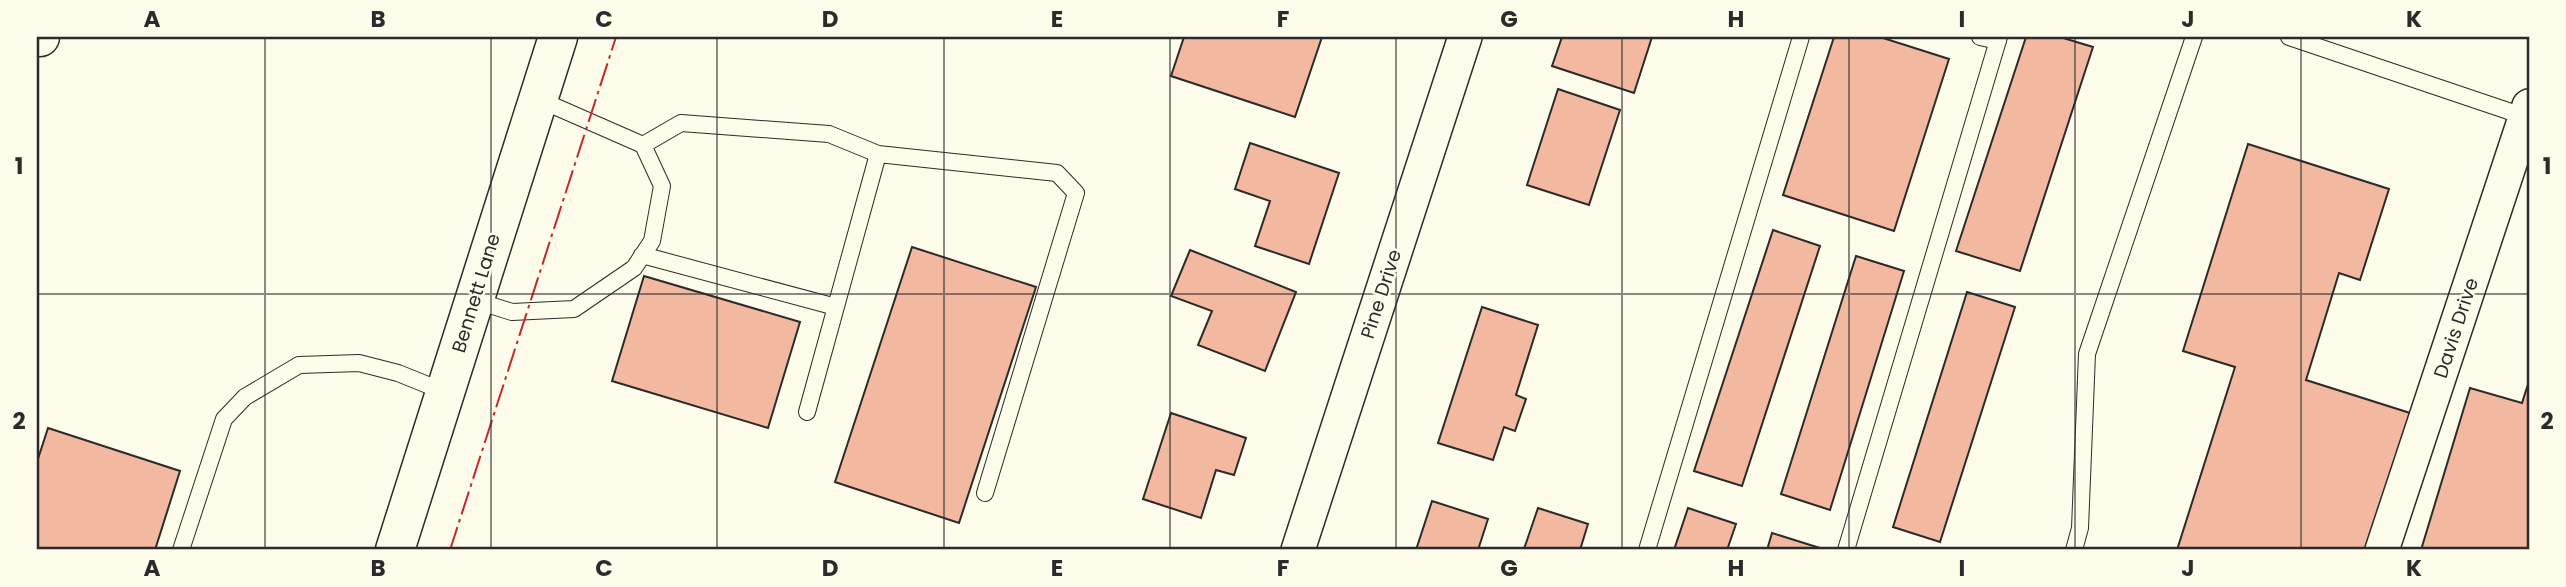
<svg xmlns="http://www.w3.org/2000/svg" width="2566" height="587" font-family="Poppins,sans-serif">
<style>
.building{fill:#f2b8a0;stroke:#2b2b2b;stroke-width:2}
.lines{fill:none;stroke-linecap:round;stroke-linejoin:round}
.lane-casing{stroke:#2b2b2b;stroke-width:18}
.street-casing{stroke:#2b2b2b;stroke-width:36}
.secondary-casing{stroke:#2b2b2b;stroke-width:41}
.lane{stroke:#fdfbea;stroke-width:16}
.street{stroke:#fdfbea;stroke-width:33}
.secondary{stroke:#fdfbea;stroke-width:38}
.power{stroke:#c62828;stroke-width:2;stroke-dasharray:24 5 3.5 5;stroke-linecap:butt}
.grid{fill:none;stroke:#2b2b2b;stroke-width:2;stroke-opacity:0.55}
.labels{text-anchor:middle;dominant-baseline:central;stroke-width:5;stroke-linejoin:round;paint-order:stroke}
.street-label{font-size:19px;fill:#2b2b2b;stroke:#fdfbea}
.neatline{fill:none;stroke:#2b2b2b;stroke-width:2.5}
.grid-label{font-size:23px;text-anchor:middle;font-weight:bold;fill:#2b2b2b}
</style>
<rect width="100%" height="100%" fill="#fdfbea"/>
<path class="building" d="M1184 37H1322L1295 117 1171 76Z
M1562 37H1652L1634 93 1552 66Z
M1834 37H1880L1949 59 1894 231 1783 195Z
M2026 37H2060L2093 47 2020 271 1956 251Z
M1558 89 1620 110 1589 205 1527 185Z
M1250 143 1339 173 1309 264 1255 246 1270 201 1235 189Z
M2248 144 2389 189 2360 280 2339 273 2306 380 2410 413 2366 550H2177L2235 367 2183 351Z
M1773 230 1820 246 1742 486 1694 471Z
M912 247 1036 287 959 523 835 482Z
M1190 250 1296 292 1265 371 1198 345 1212 311 1171 296Z
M1856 256 1904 271 1830 510 1781 494Z
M644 276 800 322 768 428 612 381Z
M1967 292 2015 307 1940 542 1893 527Z
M1482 307 1538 325 1516 395 1526 399 1515 431 1504 427 1493 460 1438 443Z
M2529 381V550H2421L2470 388 2522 403Z
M1171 413 1246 438 1234 475 1216 470 1201 518 1143 499Z
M48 428 180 471 155 550H37V462Z
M1432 501 1488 519 1478 550H1416Z
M1538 508 1588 524 1580 550 1524 549Z
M1688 508 1736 524 1727 550H1674Z
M1772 533 1820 548V550H1767Z"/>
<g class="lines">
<g class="lane-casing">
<path id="lane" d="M1980 37 1998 41
M2289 37 2526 117
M538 99 643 145 681 123 829 134 878 154 1057 173 1076 193 985 493
M642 255 836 307
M474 300 512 312 574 309 634 268 652 241 662 186 643 145
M807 412 878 154
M181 550 224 419 245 397 299 365 359 363 398 373 445 392
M1647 550 1801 37
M1846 550 1999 37
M2074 550 2080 528 2087 354 2194 37"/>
</g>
<g class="street-casing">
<path id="street" d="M1298 550 1465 37
M2382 550 2529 106"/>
</g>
<g class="secondary-casing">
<path id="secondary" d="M37 37H40
M395 550 558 37"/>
</g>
<use href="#lane" class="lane"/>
<use href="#street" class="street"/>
<use href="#secondary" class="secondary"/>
<path class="power" d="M450 550 616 37"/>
</g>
<path class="grid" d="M265 37V550M491 37V550M717 37V550M944 37V550M1170 37V550M1396 37V550M1622 37V550M1849 37V550M2075 37V550M2301 37V550M37 294H2529"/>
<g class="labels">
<g class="street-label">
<text transform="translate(476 293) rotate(-73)">Bennett Lane</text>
<text transform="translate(1381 294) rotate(-72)">Pine Drive</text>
<text transform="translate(2456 328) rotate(-72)">Davis Drive</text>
</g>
</g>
<rect width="2566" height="587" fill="none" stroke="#fdfbea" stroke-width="77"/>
<rect x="38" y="38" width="2490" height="510" class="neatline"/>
<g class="grid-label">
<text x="152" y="27">A</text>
<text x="378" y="27">B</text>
<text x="604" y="27">C</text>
<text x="830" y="27">D</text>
<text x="1057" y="27">E</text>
<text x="1283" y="27">F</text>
<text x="1509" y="27">G</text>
<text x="1736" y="27">H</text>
<text x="1962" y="27">I</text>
<text x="2188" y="27">J</text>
<text x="2414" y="27">K</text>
<text x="19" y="174">1</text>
<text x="2547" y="174">1</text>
<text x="19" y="429">2</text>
<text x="2547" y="429">2</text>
<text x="152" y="576">A</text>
<text x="378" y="576">B</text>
<text x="604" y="576">C</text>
<text x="830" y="576">D</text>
<text x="1057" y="576">E</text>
<text x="1283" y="576">F</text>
<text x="1509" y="576">G</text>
<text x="1736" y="576">H</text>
<text x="1962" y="576">I</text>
<text x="2188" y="576">J</text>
<text x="2414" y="576">K</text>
</g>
</svg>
